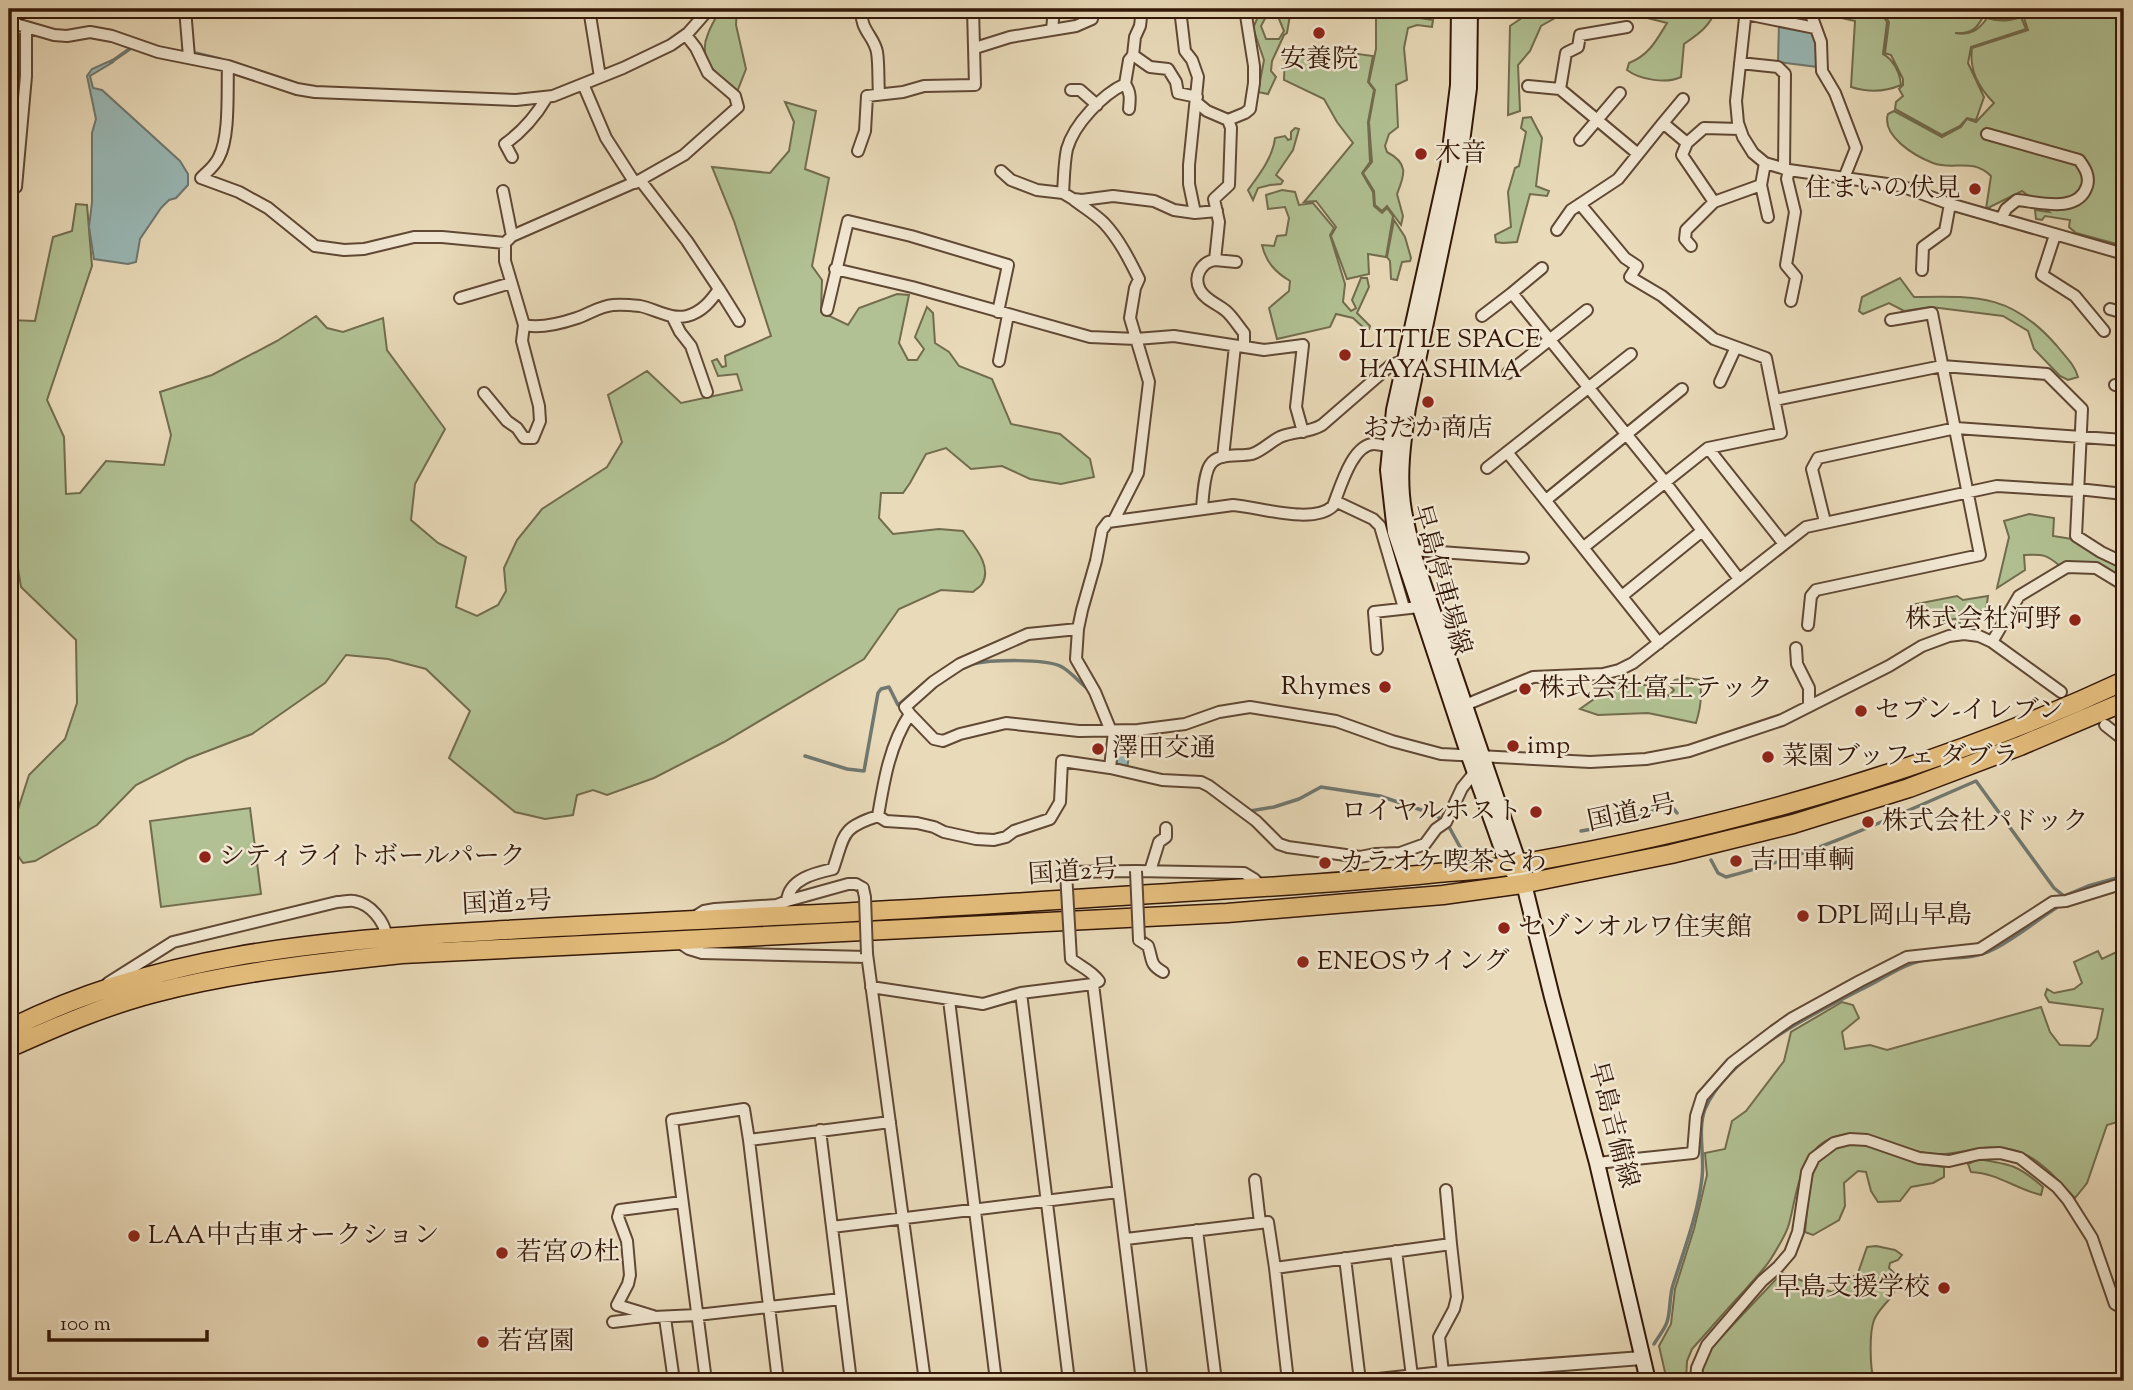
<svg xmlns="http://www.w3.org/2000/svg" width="2133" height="1390" font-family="'Sorts Mill Goudy','Noto Serif JP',serif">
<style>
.green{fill:#b1c193;stroke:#726c4d;stroke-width:2}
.water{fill:#99b9b7;stroke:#707871;stroke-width:2}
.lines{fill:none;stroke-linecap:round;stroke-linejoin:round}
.stream{stroke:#707871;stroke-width:3.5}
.minor-casing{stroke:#604834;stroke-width:14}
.tertiary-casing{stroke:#604834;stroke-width:16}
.secondary-casing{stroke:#331707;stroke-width:18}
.trunk-casing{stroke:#331707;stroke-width:21}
.minor{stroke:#f1e7d2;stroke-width:10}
.tertiary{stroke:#f1e7d2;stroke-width:12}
.secondary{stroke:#f1e7d2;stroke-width:14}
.trunk{stroke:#e4bd7c;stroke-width:18}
.minor-bridge-casing{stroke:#604834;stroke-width:14;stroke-linecap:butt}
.minor-bridge{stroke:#f1e7d2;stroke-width:10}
.poi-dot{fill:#8f2418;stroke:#f1e7d2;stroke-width:2.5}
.labels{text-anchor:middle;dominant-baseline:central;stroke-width:5;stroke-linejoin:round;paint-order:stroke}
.poi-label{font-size:26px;fill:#331707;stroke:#f1e7d2;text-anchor:start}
.street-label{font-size:26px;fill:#331707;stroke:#f1e7d2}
</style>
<rect width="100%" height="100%" fill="#e9dab9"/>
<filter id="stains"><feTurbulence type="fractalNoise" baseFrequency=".00286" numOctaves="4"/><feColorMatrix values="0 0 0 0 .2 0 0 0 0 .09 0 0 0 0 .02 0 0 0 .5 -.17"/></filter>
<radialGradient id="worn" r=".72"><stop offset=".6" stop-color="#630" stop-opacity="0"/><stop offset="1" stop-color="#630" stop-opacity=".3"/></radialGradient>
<path class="green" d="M720 9H737L736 25 746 69 737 92C719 76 696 61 708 34 711 25 717 17 720 9Z
M1266 9 1269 11 1261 26 1266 39H1279L1284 31 1279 19 1284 9H1291L1287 33 1284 35 1272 61 1271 71 1276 77 1268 94 1258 92 1264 60 1253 28 1261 10Z
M1371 9H1406V16L1433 20 1432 27 1417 25 1408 28 1404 48 1407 80 1396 85 1398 127 1389 134 1385 146 1387 152C1410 164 1404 176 1397 194L1403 216 1401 225 1387 206 1382 211 1375 205 1374 191 1363 173 1372 162 1369 122 1375 90 1369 82 1376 49V12Z
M1535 9H1571L1541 26 1530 51 1518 65 1520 111 1508 115 1510 26Z
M1646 9 1672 13 1674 9H1715C1712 25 1697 35 1684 44L1681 77C1667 84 1640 80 1627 70L1629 63C1649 55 1656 41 1667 23L1647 18Z
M1839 9H1878L1887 22 1883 54C1893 59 1900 73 1901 85 1885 92 1867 92 1851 87L1855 21 1837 17Z
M1880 9H1927L1933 17 1928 9H2124V246L2076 233 2069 227 2070 220 2045 216 2042 220 2036 219 2035 210 2049 212 2022 191 1986 209 1991 176C1971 157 1954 171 1933 163 1915 156 1881 136 1888 114L1894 111 1942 137 1961 127 1967 119 1976 122 1994 103C1978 87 1969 70 1972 48L2028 30 2023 15C2009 17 1998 24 1985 13 1978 28 1972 34 1955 33 1970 36 1979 30 1987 18 2000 22 2009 21 2021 17L2026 29 1971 47 1968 63 1984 97 1976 120 1967 118 1960 126 1942 135 1895 109 1896 102 1903 96 1899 89 1903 85V79L1891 55 1885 53 1889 22Z
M1336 51 1373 56 1368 82 1374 90 1368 122 1370 162 1362 173 1373 192 1374 206 1382 213 1387 208 1393 216 1386 257 1368 254 1369 274 1347 279 1331 236 1336 227 1316 201 1304 202 1353 143 1337 122 1324 99 1284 80 1285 54 1336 56Z
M785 102 816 111 805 169 829 178 812 266 822 280 821 312 848 325 859 308 897 294 909 295 899 343 908 360H917L924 349 915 337 927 307 933 313 935 343 949 352 959 366 992 379 1011 424 1060 434 1090 459 1094 477 1061 484 1030 479 1002 466 971 469 946 448 926 454 910 483 903 493H881L879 518 893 534 939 529 963 531C973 545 993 566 982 584 980 587 976 589 973 592L941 590 899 609 864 659 724 742 654 778 607 795 593 790 577 795 573 815 545 819 515 812 449 758 470 711 426 669 388 659 346 655 325 683 252 734 187 759 136 785 97 825 35 861 23 863 14 850 13 825 29 775 65 739 77 703 76 640 21 587 9 513V320L35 321 53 237 72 231 76 204 87 205 92 266 47 400 64 437 66 494 80 493 106 461 164 465 171 435 160 392 212 375 277 341 316 316 327 328 343 332 383 318 387 350 445 429 415 484 411 520 438 543 466 557 456 607 477 616 498 605 506 591 504 568 517 540 542 509 607 467 622 442 608 395 647 371 681 403 742 390 737 374 718 376 712 361 717 359 722 367 726 366 725 356 771 336 734 221 712 167 770 173 789 151 794 122Z
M1531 117 1542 138 1536 186 1549 191 1547 196 1530 194 1517 242 1503 243 1496 242 1495 235 1511 227 1508 192 1515 168 1519 166 1526 132 1521 128 1523 118Z
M1295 128 1299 129 1293 150 1276 175 1283 181 1281 184 1270 185 1258 188 1253 200 1248 190C1259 175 1273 157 1275 138L1285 136 1288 140 1291 139V132Z
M1282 190 1295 192 1299 205 1313 203 1334 228 1330 235 1345 284 1343 302 1351 311 1356 308 1352 300 1361 278H1367L1369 287 1357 313 1370 326 1369 329H1365L1353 318 1336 314 1330 327 1277 339 1269 308 1289 291 1290 281C1275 272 1266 262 1262 245L1274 246 1277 236 1286 235 1289 218 1285 207 1268 209 1266 195Z
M1394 220 1405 237 1411 258 1410 261 1402 262 1397 280 1391 279 1390 261 1387 257Z
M1900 278 1914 297C1978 296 2012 294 2057 346 2065 356 2075 365 2078 377L2068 380 2060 376 2034 349 2028 331 2003 316 1931 307 1904 311 1889 303 1863 314 1859 311 1862 297Z
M2029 514 2054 518 2053 536 2072 539 2124 566V580L2097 565 2060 566C2046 554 2042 554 2024 555L2025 570 1997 588 2009 537 2004 521Z
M1957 596 1963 600 1988 596 1986 610 1958 616 1962 631 1958 632 1955 619 1937 622 1933 615 1913 620 1911 605Z
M1687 678 1699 680C1703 693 1700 710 1696 723L1648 713 1598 715 1580 709 1594 699 1605 686 1630 681 1648 686 1669 696 1674 690 1669 685 1675 680Z
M250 808 261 894 161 907 150 821Z
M2124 946V1120L2107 1125 2087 1183 2075 1198C2044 1166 2026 1141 1977 1149 1964 1151 1953 1154 1940 1154 1906 1155 1875 1129 1842 1135 1799 1143 1798 1191 1789 1224 1786 1235 1778 1247 1772 1257 1765 1269 1754 1279 1745 1290 1727 1309 1710 1329 1692 1349L1687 1361 1686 1381H1667L1659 1346 1671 1324 1675 1289 1694 1229 1707 1175 1705 1153 1725 1149 1732 1121 1746 1111 1784 1061 1791 1032 1842 1002 1853 1005 1859 1018 1842 1032 1845 1049 1870 1045 1887 1050 2041 1007 2050 1032 2060 1045 2090 1046 2097 1038 2103 1009 2049 1002 2045 995 2047 989 2054 993 2074 989 2082 983 2074 962 2098 951 2102 959 2121 950Z
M1851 1143 1868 1145 1920 1164 1944 1167V1177L1933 1183 1911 1187 1900 1201 1878 1202 1871 1191 1866 1172 1858 1171 1844 1183 1845 1206 1839 1220 1813 1235 1805 1232C1807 1214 1808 1170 1821 1157 1829 1149 1841 1146 1851 1143Z
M1978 1159C2010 1164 2018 1165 2043 1187L2041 1195C2016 1189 1997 1173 1971 1172L1968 1164Z
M1876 1246 1895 1250 1902 1255 1898 1260 1890 1263 1889 1268 1898 1277C1897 1299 1882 1302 1874 1320 1869 1334 1870 1368 1874 1381H1702L1703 1364 1709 1350 1782 1273 1832 1292 1858 1273 1867 1247Z"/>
<path class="water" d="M1779 23 1813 32 1818 44V67L1778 62Z
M112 60 113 62 90 76 93 88 102 90 180 161 188 174V185L176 198 169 200 161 208 140 239 136 262 128 264 94 259 89 227 92 202V133L96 119 87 76 92 69Z
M1132 735 1127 769 1119 768 1114 761 1118 737Z"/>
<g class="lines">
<path class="stream" d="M594 9 596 22
M195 53 220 59
M111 62 131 48
M972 664C990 660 1046 658 1062 667 1071 672 1079 682 1088 689
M805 756 847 769 864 771 878 693 881 689 889 687 898 705 924 683
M1250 811 1274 807 1299 799 1321 787 1380 796 1436 815 1442 820
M1448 825 1460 847 1466 852
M1581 831 1620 824 1670 804 1677 813
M1711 860 1718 873 1726 877C1812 855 1895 816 1976 781L2054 888 2064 896 2088 886 2124 876
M1654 1344C1658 1337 1665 1329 1667 1322 1671 1310 1669 1297 1673 1285 1684 1250 1698 1214 1702 1178 1705 1156 1697 1131 1705 1109 1728 1054 1817 1012 1868 986 1885 978 1901 965 1920 961 1944 955 1969 962 1992 950 2016 938 2037 920 2059 906"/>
<g class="minor-casing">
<path id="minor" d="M185 9 189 57
M589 9 600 77
M862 9C859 29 874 36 877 52 879 65 878 80 879 94
M1180 9 1185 51 1192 60 1198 77 1189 165V184L1195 213
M1746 9 1736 101 1738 123 1743 137 1753 153 1765 163 1789 170 1901 186 1950 204 2124 254
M1809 9 1821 42 1822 71 1835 93 1856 148 1844 178
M1471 14 1494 9
M1746 14 1815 28
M9 22 54 35 67 36 90 32 112 36 158 52 228 66 297 89 315 92 516 100 553 96 623 68 671 45 688 33 709 9
M1627 27 1580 35 1578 47 1566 53 1560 89 1638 154
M1052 30 1054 9
M975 48 1010 37 1076 26 1092 19
M1133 55 1150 67 1168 69 1176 82 1178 93 1197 97
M1740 63 1778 67 1785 74 1784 169
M228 66C227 91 230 136 219 157 215 166 208 171 201 178L239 192 268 208 315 246 344 250 364 249 414 237H442L505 243
M583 84 606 138 635 183
M1125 84C1131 92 1130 100 1129 109
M1528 86 1560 89
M1071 90H1080L1097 105
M1196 102 1207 111 1228 120 1231 128 1229 185 1214 199 1219 222 1215 260C1201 262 1193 277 1200 290 1205 300 1218 304 1226 311 1233 317 1238 326 1244 333V347
M1228 120 1245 113 1250 109 1254 83V66L1245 9
M1663 123 1683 99
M1987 134 2079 160C2085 168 2090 176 2087 186 2078 214 2039 202 2017 200L2006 209 2001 219
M1580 140 1620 93
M1687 143 1682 155 1714 202
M858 151 865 131 867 96 903 92 924 86 975 85 973 9
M512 157 505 144C523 131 536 116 547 97
M1765 163 1761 185 1768 217
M1789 170 1787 179 1795 212 1786 265 1796 277 1791 301
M1001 171 1011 180 1037 190 1063 193 1073 199 1082 200 1113 196 1154 201 1174 210 1195 213 1217 211
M640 180 687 241 719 289C711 301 702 312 687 316 671 320 655 309 640 306 631 305 622 304 613 305 600 306 589 314 577 318 562 323 540 329 524 325L505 261V243L512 236 640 180 684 155 738 107 735 96 708 73 696 48 686 35
M9 186 16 187 26 76V28
M503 191 512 236
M1063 193C1064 179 1064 163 1067 149 1074 124 1103 94 1125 84L1129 60 1133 55 1135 37 1140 26 1142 9
M1073 199C1083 207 1095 214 1104 223 1119 239 1129 259 1139 279L1135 288 1130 318 1149 382 1138 473 1114 520
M1580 204 1625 258 1637 266 1630 277 1662 296 1714 339 1766 358 1781 433 1708 448 1584 547
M1557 230 1571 210 1618 179 1663 123 1687 143 1704 128 1740 129
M2055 235 2042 275 2075 296 2104 331
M1691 246 1685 239 1686 230 1714 202 1761 185
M1215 260 1236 262
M835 269 912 287 1090 337 1136 339 1174 336 1264 350 1303 345 1296 407 1303 432
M1922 270 1923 247 1945 231 1950 204
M719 289 739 321
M1512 293 1542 268
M460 298 511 283
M2110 309 2124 313
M827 310 848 221 911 236 1008 265 998 312
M672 316 680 332 691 346 707 392
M1482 316 1512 293 1665 482 1739 579
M999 361 1008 315
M1508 373 1587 310
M1720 382 1736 347
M2115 385 2124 386
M484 393 507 421 517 428 524 438H533L540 421 539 406 522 341 524 325
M1775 400 1942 366 2047 374 2082 409 2076 536 2101 552 2124 563
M1708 448 1784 544
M1507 452 1659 643
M1223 457 1235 346
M1487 468 1631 354
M2078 489 2124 494
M1546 500 1682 389
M1335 501 1373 519 1380 526 1404 608
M1202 508C1203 497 1204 474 1210 465 1218 452 1239 457 1252 454 1262 451 1270 442 1280 437 1294 431 1309 433 1322 425L1391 365 1405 360 1411 361
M1825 522 1812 469 1818 458 1956 428 2124 440
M1413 550 1523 558
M1622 596 1702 531
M1808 625 1811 596 1816 590 1980 555 1932 313 1891 320
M1992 642 2019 596 2067 567 2096 568 2124 585
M1796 648 1797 664 1809 688V706
M1377 649 1374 612 1419 607
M1458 708 1533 677 1603 674 1619 670 1633 663 1806 527 1997 486 2078 491
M910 714 905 707 933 682 960 664 1028 634 1078 629
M2105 725 2124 740
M1111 731 1095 692 1076 659 1078 629 1082 610 1096 561 1102 530 1108 522 1233 505C1259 507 1313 525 1333 506 1340 489 1352 444 1374 444 1379 444 1385 446 1390 447
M1114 731 1110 768 1162 780 1201 782 1209 786 1256 821 1279 844 1288 847 1360 857 1375 854 1400 853 1425 844 1436 829 1446 822 1462 788 1475 772
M878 816C884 780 890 744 910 714L934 739 943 741 960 734 1006 723 1079 731 1138 730 1185 724 1219 712 1250 707 1336 721 1392 741 1441 754 1590 762 1646 759 1689 751 1782 720 1889 666 1922 646 1949 636 1964 634 1979 636 1992 642 2061 692
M1150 871 1159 842 1166 837V828
M1066 872 1136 871 1244 873 1254 879 1262 887
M787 901C789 879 815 873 833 869 845 835 840 828 878 816L886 821 917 823 934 827 944 832 976 839 994 840 1006 837 1014 831 1050 819 1060 802 1062 761 1110 768
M696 916 704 911 715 909 777 905 787 901 848 884H856L863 888
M1139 940 1148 946C1153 960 1149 964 1163 972
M677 941 689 949 702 953 867 957
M1070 942 1071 959C1081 967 1091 970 1099 981L1093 984
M867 954 925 1381
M108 983 173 942 337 902C342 902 349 900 354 901 371 904 384 921 387 937
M871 987 983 1004 1021 993 1093 984 1142 1381
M1021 993 1069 1381
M949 1000 996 1381
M820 1130 851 1381
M749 1140 778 1381
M1597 1163 1693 1153 1696 1116 1702 1097 1732 1063 1774 1031 1791 1019 1860 981 1907 957 1980 949 2053 902 2066 901 2124 883
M1255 1180 1260 1223
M1446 1190 1451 1244
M832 1227 1118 1192
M1197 1230 1216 1381
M1126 1239 1268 1222 1275 1268 1288 1381
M1396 1251 1412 1376
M1345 1258 1360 1381
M1275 1268 1451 1244 1457 1297 1454 1309 1439 1337 1443 1373
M653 1316 617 1305 628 1284 630 1275 627 1241 618 1217 620 1210 682 1202
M665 1318 674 1381
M613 1322 654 1317 697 1315 841 1299
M706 1381 672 1120 744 1109 749 1140 890 1122
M1696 1381 1697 1368 1707 1345 1762 1281 1778 1267 1790 1253 1798 1232 1807 1172 1814 1158 1834 1143 1850 1139 1867 1140 1919 1158 1949 1161 1979 1154 2000 1153 2020 1158 2057 1187 2068 1200 2092 1238 2115 1304 2124 1309"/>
</g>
<g class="tertiary-casing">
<path id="tertiary" d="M1369 1381 1443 1373 1642 1358"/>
</g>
<g class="secondary-casing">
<path id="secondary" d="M1459 9 1458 85 1448 166 1394 410 1388 470 1395 532 1469 756 1508 866 1513 872
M1470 9 1469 88 1459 165 1408 408C1403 442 1398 477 1404 511 1407 527 1411 543 1415 559L1519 864 1552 997 1597 1163 1648 1381
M9 17 25 9"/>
</g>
<g class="trunk-casing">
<path id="trunk" d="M9 1029C153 956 314 941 473 932 567 926 661 922 755 917 914 910 1073 899 1232 889 1300 885 1369 880 1437 873 1462 871 1488 870 1513 865 1723 829 1931 771 2124 681
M9 1048C56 1027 104 1006 154 993 235 972 318 963 402 954L1227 913 1443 895 1522 884 1671 854 1793 824 1909 788 2020 746 2124 702"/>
</g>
<use href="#minor" class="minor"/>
<use href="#tertiary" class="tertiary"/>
<use href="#secondary" class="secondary"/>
<use href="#trunk" class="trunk"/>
<g class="minor-bridge-casing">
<path id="minor-bridge" d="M1136 871 1139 940
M1066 872 1070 942
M863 888 865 897 867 954"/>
</g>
<use href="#minor-bridge" class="minor-bridge"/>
</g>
<g class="poi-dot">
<circle cx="1319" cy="33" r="7"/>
<circle cx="1421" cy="154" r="7"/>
<circle cx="1975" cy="189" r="7"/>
<circle cx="1345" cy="355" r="7"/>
<circle cx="1428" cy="402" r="7"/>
<circle cx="2075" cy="620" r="7"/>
<circle cx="1385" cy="687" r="7"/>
<circle cx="1525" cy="689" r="7"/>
<circle cx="1861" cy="711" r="7"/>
<circle cx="1513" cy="746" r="7"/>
<circle cx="1098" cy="749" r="7"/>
<circle cx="1768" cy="757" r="7"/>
<circle cx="1536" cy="812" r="7"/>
<circle cx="1868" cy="822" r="7"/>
<circle cx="205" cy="857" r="7"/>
<circle cx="1736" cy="861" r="7"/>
<circle cx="1325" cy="863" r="7"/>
<circle cx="1803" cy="916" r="7"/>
<circle cx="1504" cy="928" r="7"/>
<circle cx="1303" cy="962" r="7"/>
<circle cx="134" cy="1236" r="7"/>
<circle cx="502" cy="1253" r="7"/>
<circle cx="1944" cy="1288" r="7"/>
<circle cx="483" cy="1342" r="7"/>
</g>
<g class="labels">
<g class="poi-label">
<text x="1319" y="60" text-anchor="middle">安養院</text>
<text x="1435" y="154">木音</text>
<text x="1961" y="189" text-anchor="end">住まいの伏見</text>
<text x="1359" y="340">LITTLE SPACE<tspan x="1359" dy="30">HAYASHIMA</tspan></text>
<text x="1428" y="429" text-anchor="middle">おだか商店</text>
<text x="2061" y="620" text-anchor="end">株式会社河野</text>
<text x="1371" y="687" text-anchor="end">Rhymes</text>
<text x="1539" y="689">株式会社富士テック</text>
<text x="1875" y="711">セブン-イレブン</text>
<text x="1527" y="746">imp</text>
<text x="1112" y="749">澤田交通</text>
<text x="1782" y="757">菜園ブッフェ ダブラ</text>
<text x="1522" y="812" text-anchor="end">ロイヤルホスト</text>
<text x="1882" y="822">株式会社パドック</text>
<text x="219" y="857">シティライトボールパーク</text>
<text x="1750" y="861">吉田車輌</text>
<text x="1339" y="863">カラオケ喫茶さわ</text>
<text x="1817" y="916">DPL岡山早島</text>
<text x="1518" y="928">セゾンオルワ住実館</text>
<text x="1317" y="962">ENEOSウイング</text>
<text x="148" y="1236">LAA中古車オークション</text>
<text x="516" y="1253">若宮の杜</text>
<text x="1930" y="1288" text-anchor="end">早島支援学校</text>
<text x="497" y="1342">若宮園</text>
</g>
<g class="street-label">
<text transform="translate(1440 580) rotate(74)">早島停車場線</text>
<text transform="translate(1632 814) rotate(-12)">国道2号</text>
<text transform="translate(1073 873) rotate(-4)">国道2号</text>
<text transform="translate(507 904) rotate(-3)">国道2号</text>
<text transform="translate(1612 1125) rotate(75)">早島吉備線</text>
</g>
</g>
<rect width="2133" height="1390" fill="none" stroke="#e9dab9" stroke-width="35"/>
<rect x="10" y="10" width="2112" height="1369" fill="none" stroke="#331707" stroke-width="3.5"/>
<rect x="18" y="18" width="2098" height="1355" fill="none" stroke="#331707" stroke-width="2"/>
<path d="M49 1330v10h158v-10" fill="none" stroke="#331707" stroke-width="3.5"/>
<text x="60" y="1330" font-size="21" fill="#331707" stroke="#f1e7d2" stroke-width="5" paint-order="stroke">100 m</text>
<rect width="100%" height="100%" filter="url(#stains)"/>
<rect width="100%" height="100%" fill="url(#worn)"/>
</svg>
